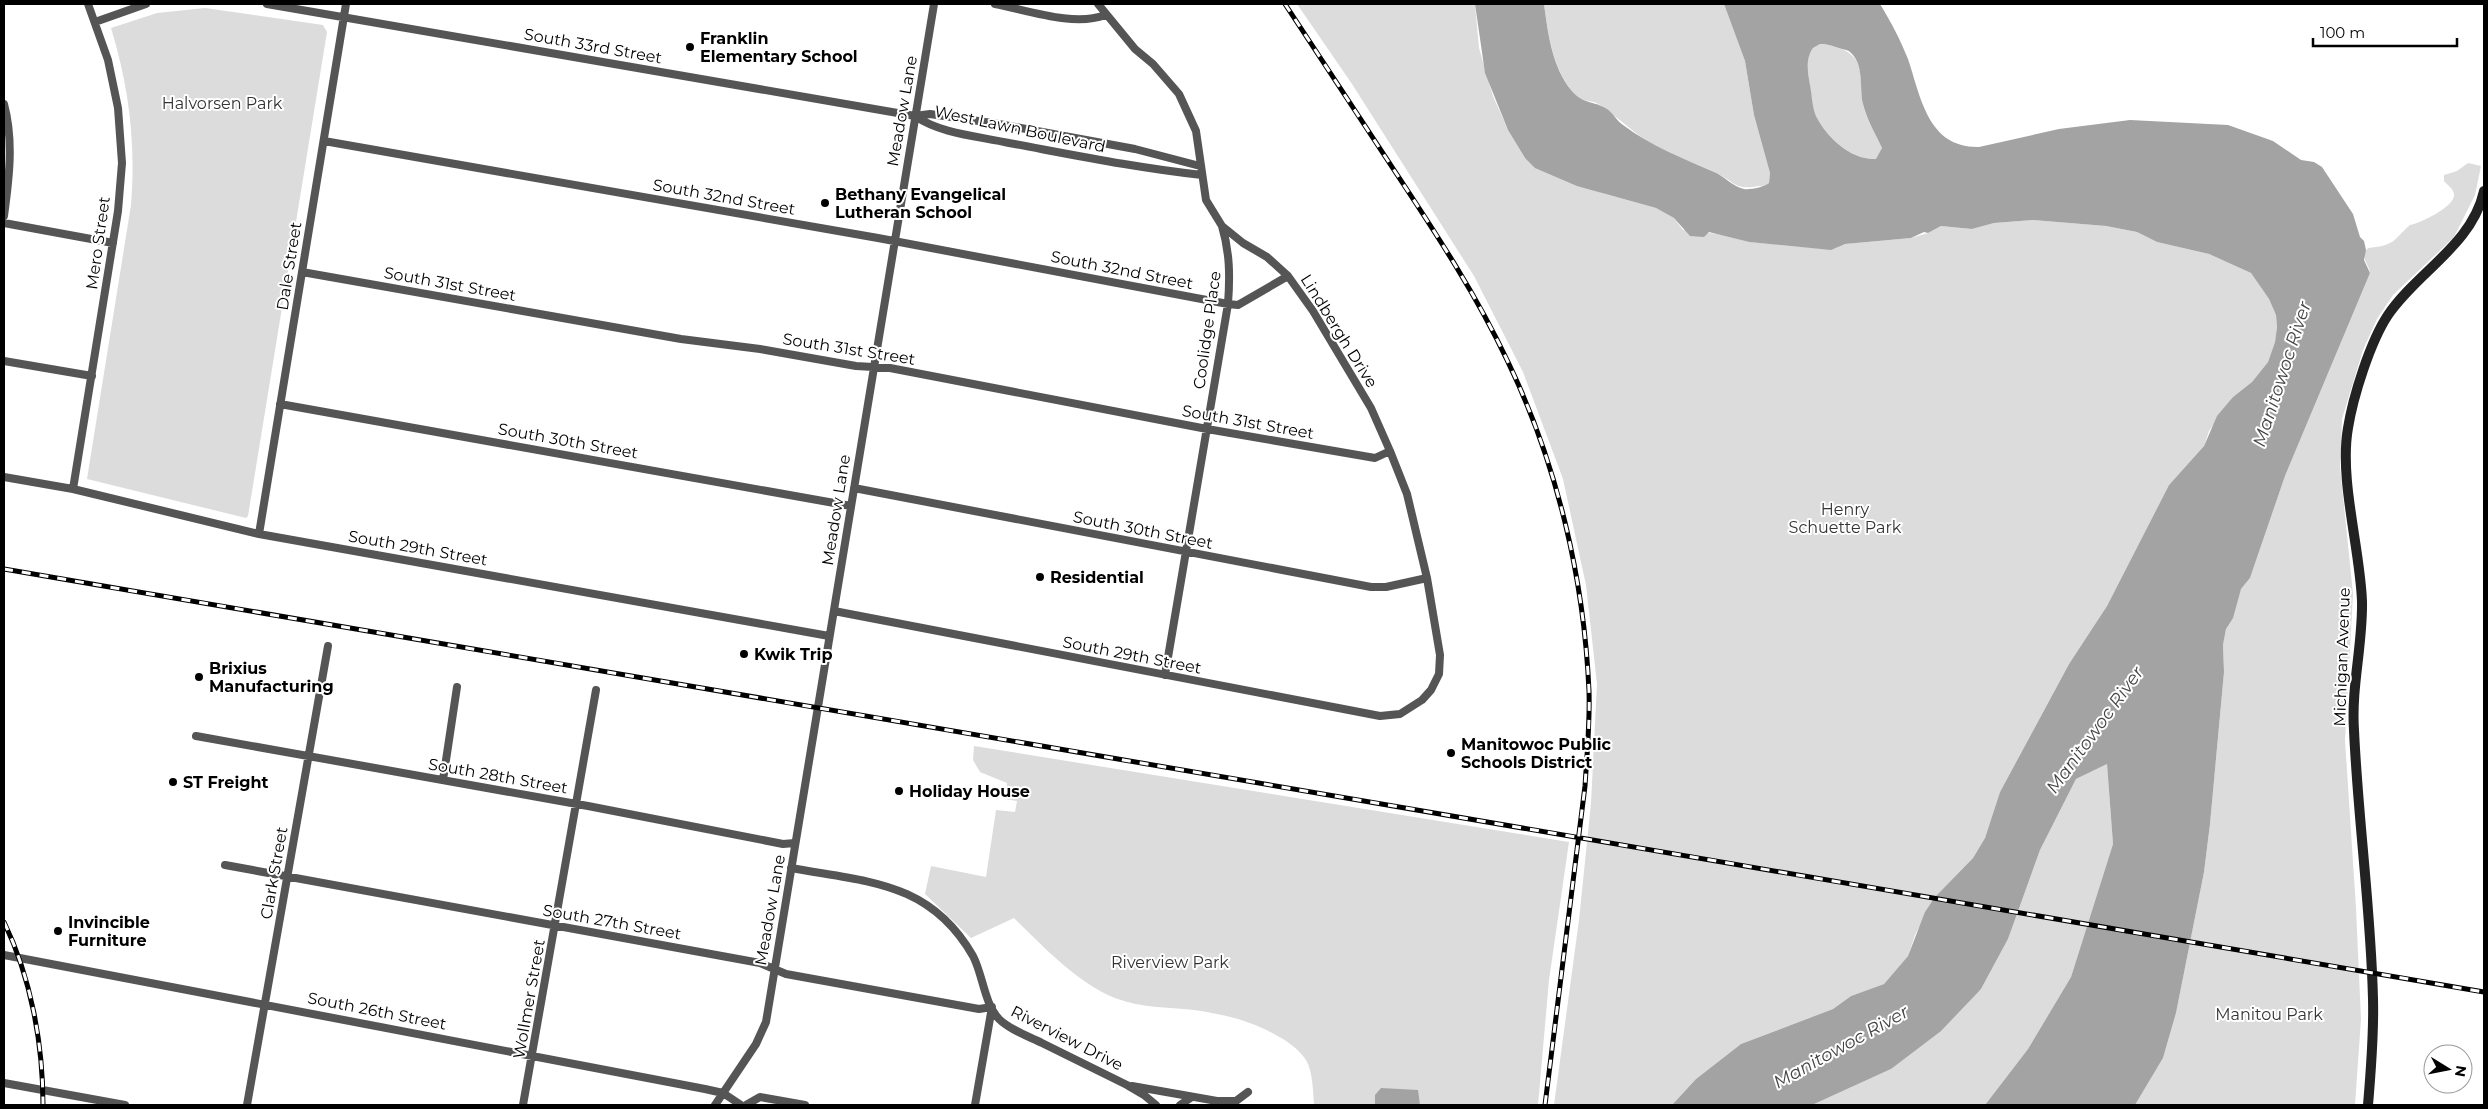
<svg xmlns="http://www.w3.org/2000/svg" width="2488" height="1109" font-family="Montserrat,sans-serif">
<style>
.green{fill:#dcdcdc}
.water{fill:#a3a3a3;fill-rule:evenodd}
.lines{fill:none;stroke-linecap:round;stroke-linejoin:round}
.street{stroke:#555;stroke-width:8}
.secondary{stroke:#222;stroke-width:10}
.rail-casing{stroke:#000;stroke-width:5}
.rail{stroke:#fff;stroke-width:3;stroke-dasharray:9;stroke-linecap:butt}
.poi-dot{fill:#000;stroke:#fff;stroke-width:2}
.labels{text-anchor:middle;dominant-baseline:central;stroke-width:4;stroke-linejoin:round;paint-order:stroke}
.poi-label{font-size:16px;font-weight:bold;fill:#000;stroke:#fff;text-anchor:start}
.street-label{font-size:16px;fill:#000;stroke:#fff}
.park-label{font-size:16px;fill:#333;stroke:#fff}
.water-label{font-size:18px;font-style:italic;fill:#444;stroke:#fff}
</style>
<rect width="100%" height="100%" fill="#fff"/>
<path class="green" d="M1297 4H1475L1479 48 1493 96 1508 130 1525 158 1602 193 1656 208 1674 218 1683 230 1718 234 1749 242 1826 249 1845 244 1911 238 1928 233 1941 226 1972 229 1994 223 2033 220 2106 226 2137 232 2157 242 2209 254 2251 273 2269 299 2276 315 2277 327 2275 342 2268 362 2252 382 2233 397 2209 431 2204 446 2169 485 2107 606 2069 664 2000 792 1985 838 1973 858 1935 897 1915 935 1908 956 1884 984 1851 996 1833 1009 1741 1044 1696 1079 1672 1105H1554L1579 920 1591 803 1597 684 1586 585 1563 479 1523 372 1474 276 1352 84Z
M1544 4H1724L1745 61 1754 115 1770 173 1769 183C1765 186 1763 186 1759 186 1734 191 1735 181 1714 172 1696 163 1676 158 1658 148 1637 136 1620 119 1600 105 1588 97 1585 107 1571 90 1552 65 1548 33 1544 4Z
M205 8 323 25 327 32 248 516 246 518 87 479 131 205C136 143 129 87 111 28L157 13Z
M1820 44C1828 44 1832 46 1839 48 1868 58 1858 81 1863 104 1867 121 1875 133 1882 148L1877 159C1851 160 1827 138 1816 116 1812 107 1811 95 1810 85 1808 73 1805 58 1813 48Z
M2468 163 2481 166 2475 195 2454 237 2393 295 2377 319 2363 350 2342 419 2340 467 2353 594 2345 740 2356 908 2361 1019 2355 1105H2135L2163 1058 2176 1013 2204 872 2210 824 2224 672 2223 645 2226 629 2241 589 2250 578 2285 476 2370 273C2369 263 2359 258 2368 248 2396 245 2392 241 2410 225 2421 223 2456 206 2454 194 2453 188 2448 186 2444 181V175L2457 171Z
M974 746 1569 842 1549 980 1538 1105H1314C1313 1092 1313 1072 1306 1060 1299 1049 1286 1040 1274 1034 1249 1020 1222 1014 1194 1010 1167 1007 1141 1008 1115 998 1076 982 1044 947 1014 918L971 938 925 894 931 866 986 877 996 810 1015 812 1017 801 1005 799 1007 783 980 772 973 760Z
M2107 764 2113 844 2071 977 2028 1049 1985 1105H1812L1891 1069 1981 989 2008 939 2040 850 2076 779Z"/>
<path class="water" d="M1475 4H1544C1548 34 1552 66 1571 90 1583 105 1593 100 1607 109 1613 113 1617 121 1623 125 1651 146 1682 158 1714 172 1724 176 1733 187 1744 189 1750 190 1764 187 1769 183L1770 173 1754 115 1745 61 1724 4H1880C1891 22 1900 39 1908 59 1921 98 1928 148 1979 147L2059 129 2130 120 2228 125 2273 141 2301 160 2314 162 2322 167 2353 214 2360 237 2364 241 2366 250 2364 260 2370 273 2285 476 2250 578 2241 589 2233 618 2226 629 2223 645 2224 672 2210 824 2204 872 2176 1013 2163 1058 2135 1105H1985L2028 1049 2071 977 2113 844 2107 764 2076 779 2040 850 2008 939 1981 989 1941 1031 1891 1069 1812 1105H1672L1696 1079 1741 1044 1833 1009 1851 996 1884 984 1908 956 1925 912 1935 897 1973 858 1985 838 2000 792 2069 664 2107 606 2169 485 2204 446 2217 416 2233 397 2252 382 2268 362 2275 342 2277 327 2276 315 2269 299 2251 273 2209 254 2157 242 2137 232 2106 226 2033 220 1994 223 1972 229 1941 226 1928 233 1924 232 1911 238 1845 244 1831 250 1749 242 1709 232 1704 237 1690 236 1674 218 1656 208 1577 186 1535 168 1525 158 1508 130 1485 73ZM1820 44C1828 44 1832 46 1839 48 1843 50 1847 49 1850 52 1865 65 1859 88 1863 104 1867 120 1875 133 1882 148L1876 159C1851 160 1827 138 1816 116 1812 107 1812 95 1810 85 1808 73 1805 59 1813 48Z
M1381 1088 1418 1090 1420 1105H1375V1095Z"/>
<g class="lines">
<path class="street" d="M267 4 915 116 930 114 999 124 1135 149 1200 166
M995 4C1027 10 1074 27 1105 15
M95 22 146 4
M4 104C14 141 9 179 4 216
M915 116C941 134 978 136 1009 143 1074 155 1137 168 1202 175
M324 141 878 238 1228 304 1238 305 1288 276
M4 223 113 243
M302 272 681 339 760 349 856 366 890 368 1207 429 1375 458 1390 451
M4 361 92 376
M280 404 851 506
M4 477 73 489 259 534 829 636
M854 488 1371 587H1386L1427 578
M73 489 118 211 122 163 118 108 108 60 88 4
M259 534 346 4
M834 611 1380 716 1400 714 1422 700 1431 690 1439 674 1440 655 1427 578 1407 494 1390 451 1371 408 1313 311 1288 276 1267 257 1243 243 1222 226 1206 200 1196 131 1179 94 1153 64 1135 49 1098 4
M1165 675 1228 304C1230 277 1230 253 1222 226
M196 736 588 806 783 844 795 843
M443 780 457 687
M225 865 760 963 786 974 979 1009 992 1007 975 1105
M791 868C867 882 930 881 973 956 983 975 984 1003 999 1019 1010 1030 1028 1036 1042 1043 1070 1057 1099 1071 1127 1085L1144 1095 1156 1105
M4 955 705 1089 723 1093 741 1105
M4 1083 125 1105
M1132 1086 1217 1101H1236L1248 1092
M247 1105 328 646
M523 1105 596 690
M715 1105 756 1044 766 1022 934 4
M746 1105 760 1097 805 1105
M1180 1105 1192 1097"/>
<path class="secondary" d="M2368 1105C2371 1070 2374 1035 2373 999 2371 910 2358 820 2354 730 2351 687 2363 644 2362 601 2360 548 2339 479 2348 428 2353 397 2370 342 2388 315 2417 272 2472 245 2484 191"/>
<g class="rail-casing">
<path id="rail" d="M1285 4C1322 60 1359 117 1396 173 1437 235 1477 296 1508 362 1557 464 1584 578 1589 691 1590 723 1587 754 1585 786L1545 1105
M4 569 2484 992
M4 922C31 978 43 1044 43 1105"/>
</g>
<use href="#rail" class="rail"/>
</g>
<g class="poi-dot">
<circle cx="690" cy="47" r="5"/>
<circle cx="825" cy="203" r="5"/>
<circle cx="1040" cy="577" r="5"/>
<circle cx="744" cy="654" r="5"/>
<circle cx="199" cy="677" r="5"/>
<circle cx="1451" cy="753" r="5"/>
<circle cx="173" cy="782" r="5"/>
<circle cx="899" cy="791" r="5"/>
<circle cx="58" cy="931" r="5"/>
</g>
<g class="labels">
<g class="poi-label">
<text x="700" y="38">Franklin<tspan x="700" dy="18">Elementary School</tspan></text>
<text x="835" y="194">Bethany Evangelical<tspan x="835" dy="18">Lutheran School</tspan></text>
<text x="1050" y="577">Residential</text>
<text x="754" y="654">Kwik Trip</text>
<text x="209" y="668">Brixius<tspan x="209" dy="18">Manufacturing</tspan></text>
<text x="1461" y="744">Manitowoc Public<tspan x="1461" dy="18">Schools District</tspan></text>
<text x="183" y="782">ST Freight</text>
<text x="909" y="791">Holiday House</text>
<text x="68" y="922">Invincible<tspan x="68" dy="18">Furniture</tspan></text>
</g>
<g class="street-label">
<text transform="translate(593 46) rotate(10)">South 33rd Street</text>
<text transform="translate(902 111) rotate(-80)">Meadow Lane</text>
<text transform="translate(1020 129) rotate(12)">West Lawn Boulevard</text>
<text transform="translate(724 197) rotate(10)">South 32nd Street</text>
<text transform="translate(98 243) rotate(-82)">Mero Street</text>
<text transform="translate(289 266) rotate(-81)">Dale Street</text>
<text transform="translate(1122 270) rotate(11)">South 32nd Street</text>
<text transform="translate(450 284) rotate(10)">South 31st Street</text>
<text transform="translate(1207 330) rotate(-82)">Coolidge Place</text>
<text transform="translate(1339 331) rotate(58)">Lindbergh Drive</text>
<text transform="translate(849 349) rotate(9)">South 31st Street</text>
<text transform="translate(1248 422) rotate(10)">South 31st Street</text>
<text transform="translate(568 441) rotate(10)">South 30th Street</text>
<text transform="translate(836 510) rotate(-81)">Meadow Lane</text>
<text transform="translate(1143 530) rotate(11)">South 30th Street</text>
<text transform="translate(418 548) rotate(10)">South 29th Street</text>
<text transform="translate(1132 655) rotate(11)">South 29th Street</text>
<text transform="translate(2342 657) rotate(-88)">Michigan Avenue</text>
<text transform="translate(498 776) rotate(10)">South 28th Street</text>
<text transform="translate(274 873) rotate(-80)">Clark Street</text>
<text transform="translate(770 910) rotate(-80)">Meadow Lane</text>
<text transform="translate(612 922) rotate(10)">South 27th Street</text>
<text transform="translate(529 999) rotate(-80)">Wollmer Street</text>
<text transform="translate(377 1011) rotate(11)">South 26th Street</text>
<text transform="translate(1067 1038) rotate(27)">Riverview Drive</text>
</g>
<g class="park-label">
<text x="222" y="103">Halvorsen Park</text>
<text x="1845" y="509">Henry<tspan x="1845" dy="18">Schuette Park</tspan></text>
<text x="1170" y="962">Riverview Park</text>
<text x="2269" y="1014">Manitou Park</text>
</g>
<g class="water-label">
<text transform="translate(2282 374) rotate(-72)">Manitowoc River</text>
<text transform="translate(2095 730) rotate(-54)">Manitowoc River</text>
<text transform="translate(1841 1047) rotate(-29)">Manitowoc River</text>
</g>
</g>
<rect width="2488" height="1109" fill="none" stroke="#000000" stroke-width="10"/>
<g transform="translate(2448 1069) rotate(100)"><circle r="24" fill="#ffffff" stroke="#999999"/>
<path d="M0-4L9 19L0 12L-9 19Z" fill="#000000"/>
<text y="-8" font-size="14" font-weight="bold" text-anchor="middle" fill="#000000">N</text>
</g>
<path d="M2313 38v8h144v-8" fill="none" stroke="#000000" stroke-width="2.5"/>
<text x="2320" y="38" font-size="15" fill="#000000" stroke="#ffffff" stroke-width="4" paint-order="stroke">100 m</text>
</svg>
